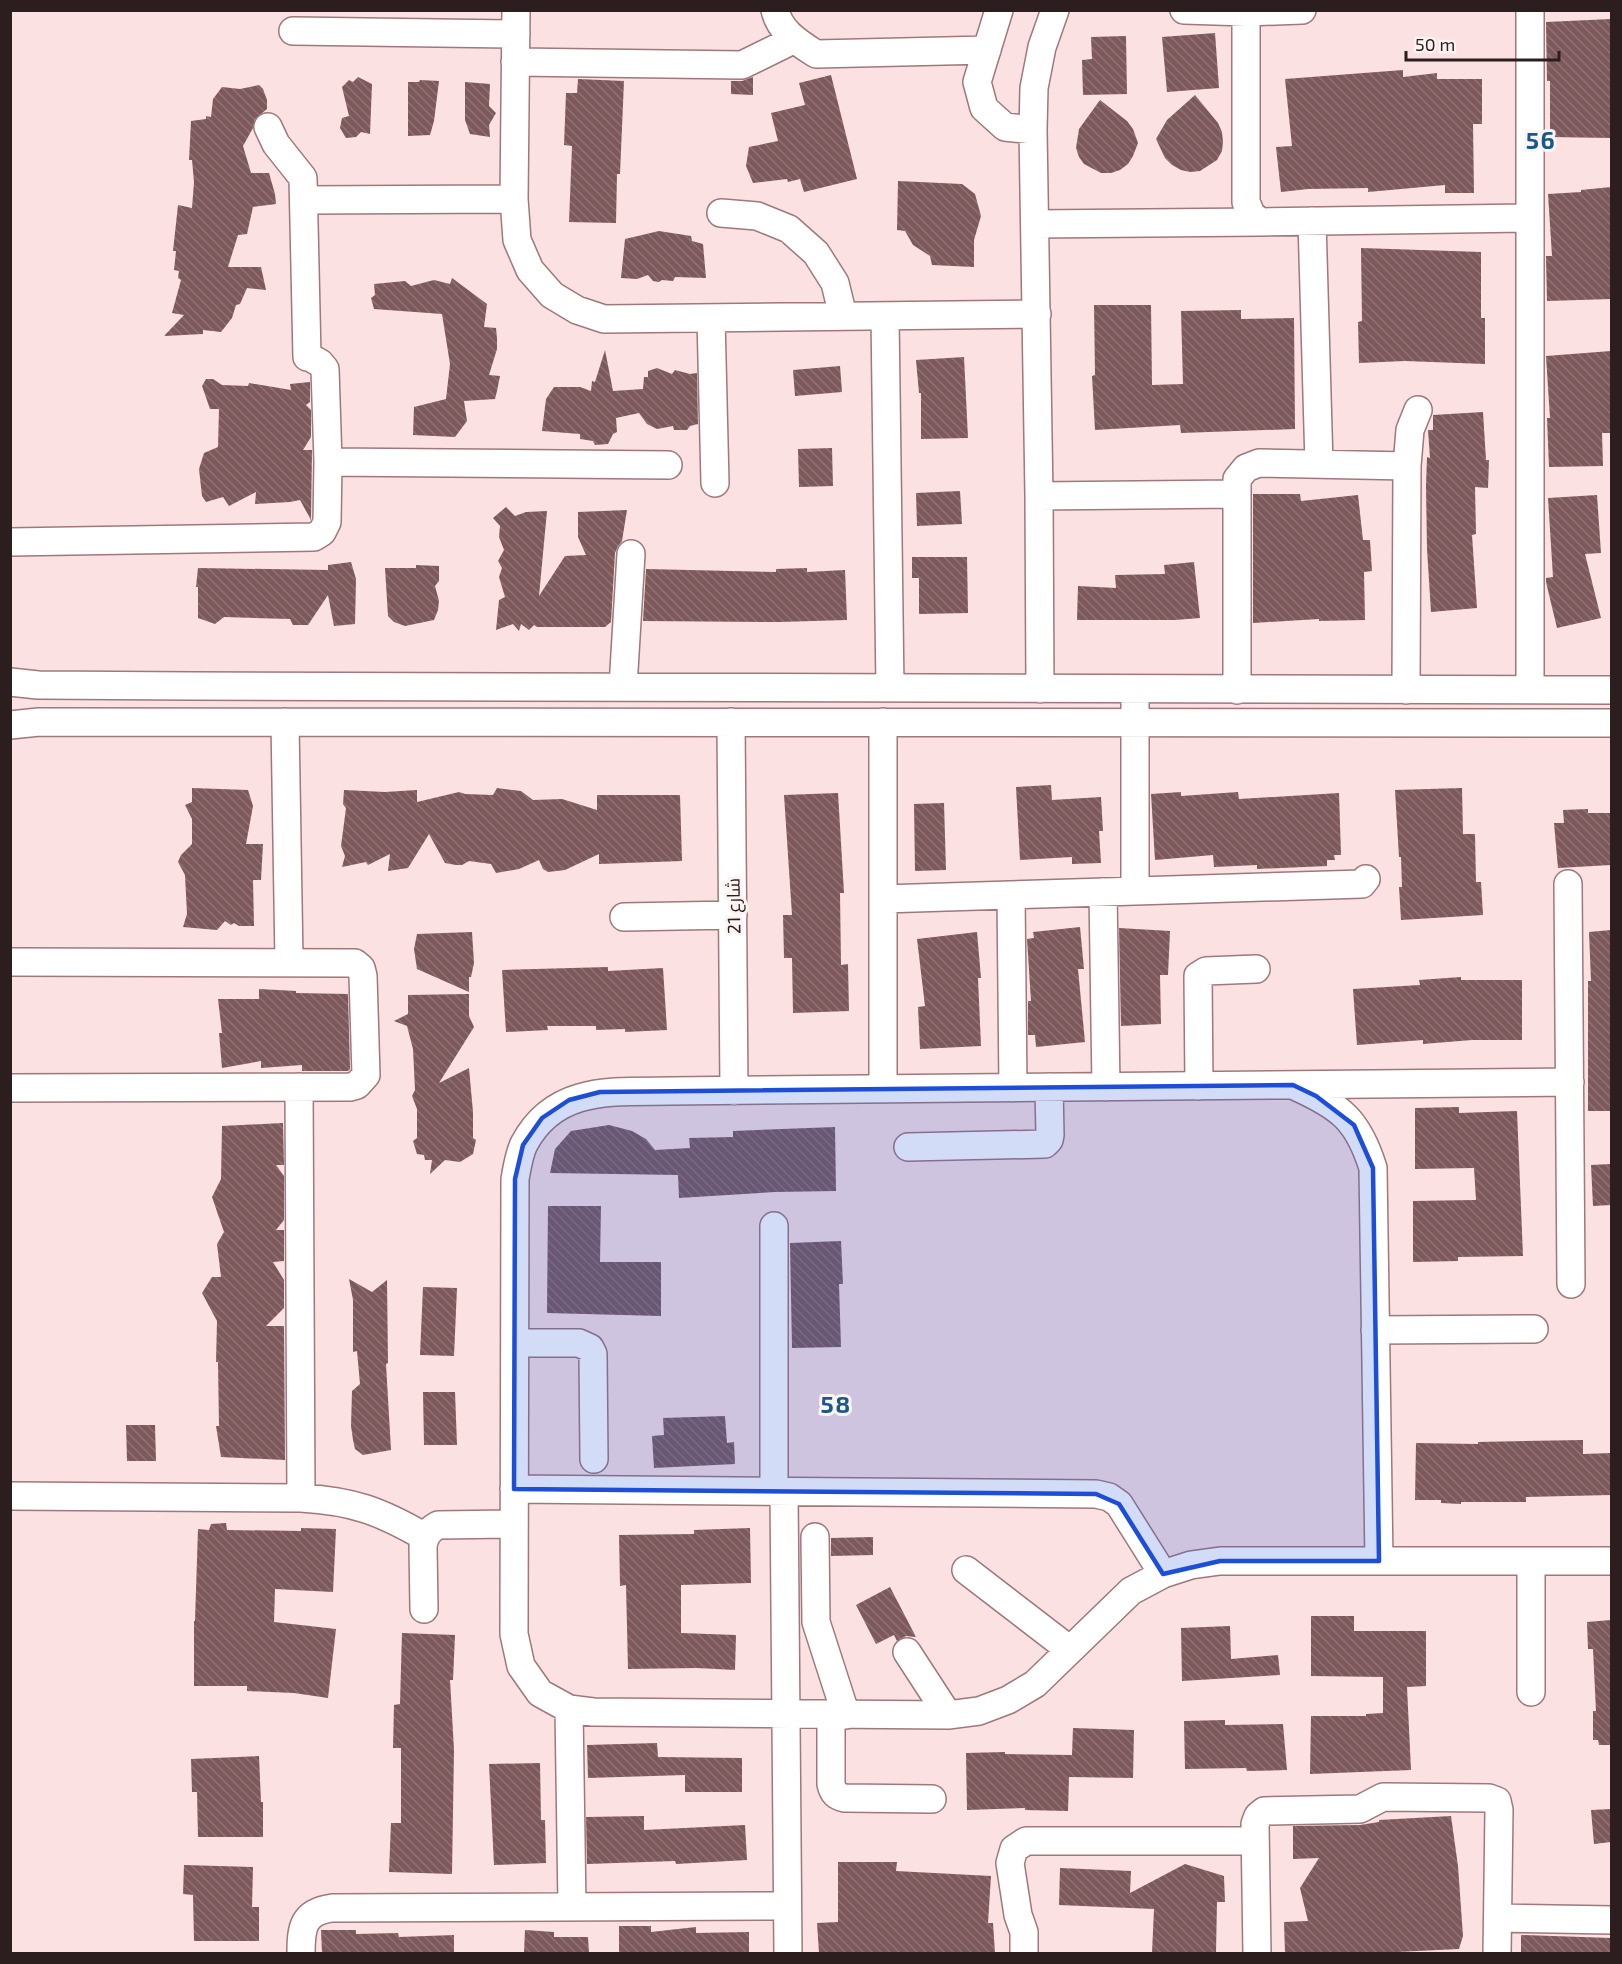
<svg xmlns="http://www.w3.org/2000/svg" width="1622" height="1964" font-family="'Exo 2',Cairo,sans-serif">
<style>
.building{fill:url(#building-back-hatch)}
.lines{fill:none;stroke-linecap:round;stroke-linejoin:round}
.minor-casing{stroke:#9e787b;stroke-width:30}
.minor{stroke:#fff;stroke-width:27}
.marked{fill:#1d4ed8;fill-opacity:0.2;stroke:#1d4ed8;stroke-width:4.5;stroke-linejoin:round}
.labels{text-anchor:middle;dominant-baseline:central;stroke-width:6;stroke-linejoin:round;paint-order:stroke}
.street-label{font-size:18px;fill:#2c1d1e;stroke:#fcf3f3}
.district-label{font-size:24px;font-weight:bold;letter-spacing:1.5px;fill:#195989;stroke:#fcf3f3}
</style>
<defs>
<pattern id="building-back-hatch" width="6" height="6" patternUnits="userSpaceOnUse" patternTransform="scale(1.5)"><rect width="6" height="6" fill="#7d595c"/><path d="M-1 5l2 2M0 0l6 6M5-1l2 2" fill="none" stroke="#8e7274"/></pattern>
</defs>
<rect width="100%" height="100%" fill="#fbe1e2"/>
<path class="building" d="M1611 19V138L1550 137V81H1547L1546 22Z
M1215 33 1219 88 1167 92 1162 37Z
M1126 36 1127 94 1083 95 1082 60 1092 59 1091 37Z
M1403 70V77L1437 73V79H1482V124H1473L1474 193H1445V185L1368 192V188L1308 189 1281 192 1276 147 1292 146 1285 79Z
M831 75 857 179 804 192 800 179 788 182 787 179 753 183 746 166 749 147 778 141 771 113 805 105 799 83Z
M358 77 372 84 370 134 361 132 356 137 346 138 340 128 342 118 349 116 342 87 349 80 353 82Z
M753 77V95L731 94V81H742Z
M578 79 624 81 620 174H617L616 223 569 222 572 146 564 145 566 93H577Z
M420 80 439 81 434 121 430 135 408 136V82H419Z
M465 82 490 84 489 106 496 113 489 125 490 137 470 134 465 120Z
M259 85 263 89 267 100V109L255 119 253 128 243 146 251 173H269L275 194 276 204 253 207 247 234 238 235 228 267H261L266 290 247 288 240 304 236 305 232 318 221 332 203 330V334L164 336 184 315 172 313 181 280 178 278 179 271 174 270 176 251H173L178 205 192 208 194 182 192 160H189L191 121 206 119V116L211 117 213 99 222 87 240 89Z
M1195 95 1218 123 1222 132 1223 142 1222 151 1217 160 1200 171 1190 172 1181 170 1172 165 1165 158 1156 139 1167 120Z
M1100 100 1127 121 1133 129 1138 143 1133 156 1128 164 1120 170 1111 173H1101L1084 164 1079 157 1076 148 1079 129Z
M898 181 962 184 975 194 981 216 974 240V267L932 265 930 256 913 245 905 231 897 230Z
M1611 187V299L1547 301 1546 256H1552L1548 194 1581 192V190Z
M659 231 691 236 692 241 703 244 706 278 675 277 673 281 662 280 659 282 653 281 648 275 637 279 621 278 625 239Z
M1361 248 1481 252V318H1485V364L1405 361 1359 363 1358 322 1362 321Z
M452 278 487 304 484 327 496 328 497 338V349L489 375 500 376 497 391 495 399 464 401 467 421 455 437 413 435 414 407 446 399 450 364 442 314 374 309 371 298 375 295 374 284 405 281 411 286 434 280 450 284Z
M1094 305H1151L1152 385 1183 384 1181 311 1241 310V319L1294 318 1295 429 1181 433 1180 425 1095 430 1092 376 1095 375Z
M605 350 613 391 643 389 644 377H648V371L657 368 672 374 675 370 690 374 697 373 698 424 690 426 687 430H674L673 426 657 429 647 424 639 413 616 418 617 432 613 434 608 444 595 445 593 441 580 439V434L542 431 546 399 554 387H580L591 391 592 381 595 382Z
M1611 351V433H1602L1603 466 1549 467 1547 418H1550L1546 356Z
M964 357 968 438 921 439V393H919L916 360Z
M840 366 842 392 795 396 793 370Z
M206 379H213L222 385 248 386 249 383 291 390 290 384 310 382V402L306 405 311 410V437L303 450H312L311 520 300 500 290 502 255 504 256 492 229 506 223 497 206 502 202 496 199 469 204 453 218 447 219 409H210L202 386Z
M1483 412 1486 460H1489L1488 488 1475 487 1476 534 1472 535 1477 608 1431 612 1427 549 1426 486 1427 457 1430 458 1428 430H1433V415Z
M832 448 833 486 799 487 798 449Z
M960 491 962 524 917 526 916 493Z
M1253 494H1300L1301 501 1358 495 1363 540H1370L1372 571 1364 572 1365 620 1319 621V619L1253 623Z
M1597 495 1601 553 1585 554 1601 618 1557 628 1546 582V578L1553 577 1548 498Z
M506 507 515 516 526 512 547 511 539 596 565 556 586 555 578 537V512L627 510 622 541 618 546 615 553 611 622 605 627H537L534 625 529 630 521 624 519 631 513 624 496 630 499 600 505 597 499 577 502 568 498 561 504 550 499 537 500 526 493 518Z
M912 557H967L968 613 919 614V578H912Z
M351 562 356 579 355 624 334 626 328 595 308 625H293L290 619 224 617 215 624 198 618V587H196L198 568 328 570V565Z
M1194 562 1200 618 1175 620H1077L1078 586 1116 588 1115 575 1165 574 1164 565Z
M416 565 439 566V581L435 586 439 601 438 610 434 620 405 626 394 622 388 616 385 568H416Z
M807 568V572L845 570 847 620 779 622 643 621 646 569 776 572V569Z
M1051 785 1052 800 1101 797 1103 831H1099L1101 863 1072 864V857L1020 860 1016 787Z
M192 788 248 790 253 806 246 844H263L261 880H253L254 926H239L234 923 231 925 225 921 217 930 183 927 187 914 185 875 178 862 181 855 192 844V819L185 805 192 802Z
M497 788 521 791 533 800 562 799 597 810V795H680L682 861 599 864V854L565 870 548 872 543 869 539 860 519 869 496 873 491 864 469 861 462 865H456L445 863 429 834 408 868 388 871 390 854 368 865 366 862 342 867 345 856 341 846 346 808 343 804 344 790 385 792 417 790V802L459 792 465 794 493 795Z
M1462 788 1463 834H1475L1476 882H1481L1483 915 1401 920 1399 887H1402L1401 857H1399L1395 790Z
M1181 792V796L1238 792 1239 799 1339 793 1341 855H1334L1335 860H1327V866L1257 869V865L1214 867 1213 855 1155 860 1151 794Z
M838 793 844 893H840L841 965 848 964 849 1011 793 1013 792 958H784L783 915H792L784 795Z
M944 803 946 870 915 871 914 804Z
M1588 809V813H1611V865L1558 868 1554 823H1564L1563 810Z
M1080 927 1084 969H1078L1085 1042 1036 1047 1035 1035H1028V1001H1031L1027 939 1034 938 1033 932Z
M1119 928 1170 931 1168 975H1160L1161 1024 1121 1026Z
M1611 930V1111H1588V981H1591L1589 932Z
M472 932 474 963 471 977H469V992L417 969 414 949 417 934Z
M977 932 981 978H978L981 1046 920 1049 918 1007 925 1006 917 939Z
M608 967V971L663 968 667 1030 625 1032V1029L596 1030V1026H547L548 1030 506 1032 502 970Z
M1461 977V980H1522V1040H1472L1423 1044V1040L1357 1045 1353 989 1420 985 1419 980Z
M259 989 296 991V993L348 994 350 1069 348 1071H302V1065L261 1068V1061L222 1068 219 1033H222L218 999H259Z
M469 994V1016L474 1027 439 1083 469 1068 473 1112V1138L476 1140 473 1154 460 1162 445 1160 430 1174 432 1160H425L424 1155 417 1154 413 1141 417 1138V1109L412 1096 415 1090 413 1049 407 1026 394 1021 408 1014V995Z
M1459 1107V1113L1517 1111 1523 1256 1458 1257V1261L1413 1262V1201L1476 1200 1474 1168 1415 1169V1108Z
M283 1123 284 1165H276L284 1176V1220L276 1230H284V1261L273 1262 284 1280V1308L266 1326H284L285 1460 221 1457 216 1426H219L218 1362H216L217 1321 202 1293 212 1277H221L217 1244 224 1232 212 1197 221 1179 222 1126Z
M609 1125 632 1131 646 1139 655 1150 690 1148 689 1138 733 1137V1131L835 1127 836 1191 775 1192 679 1198 678 1175 550 1173 555 1149 571 1131Z
M1611 1164V1205L1593 1206 1591 1165Z
M548 1206H601L600 1262H661V1316L547 1313Z
M841 1241 843 1284H839L841 1347 792 1348 790 1243Z
M349 1279 372 1292 387 1280 388 1363 386 1364 391 1450 363 1455 355 1449 353 1440 351 1426 352 1391 360 1384 357 1351 353 1352V1300Z
M423 1287 457 1288 454 1356 420 1355Z
M423 1392H455L457 1445H424Z
M725 1416 727 1443 734 1442 735 1464 654 1468 652 1436 664 1435 663 1418Z
M126 1425H155L156 1461H127Z
M1583 1440V1454L1611 1453V1495L1526 1497V1502H1461V1504L1441 1503V1500H1415L1416 1443 1478 1444V1442Z
M226 1523 227 1530 301 1531V1528L336 1529 333 1592 275 1589 274 1622 336 1629 328 1698 294 1693 247 1691V1686H194V1621H195L198 1529 209 1530 211 1524Z
M750 1528 751 1583 681 1585V1633L736 1635 735 1670 697 1668 628 1669 626 1585 620 1586 619 1535 694 1534V1530Z
M873 1537V1555L831 1556V1538Z
M890 1587 916 1637 906 1636 897 1641 894 1635 876 1644 856 1605Z
M1311 1616H1354V1631H1426V1686L1407 1687 1411 1770 1310 1774 1311 1716H1366V1714L1383 1713V1677L1311 1676Z
M1611 1620V1745H1599L1598 1740H1593V1711H1596L1593 1649H1588L1587 1622Z
M1230 1626 1231 1659 1278 1655 1280 1675 1182 1681 1181 1628Z
M402 1633 455 1635 453 1680H450L454 1750 452 1874 389 1872 391 1823H401V1748H393L394 1705 400 1704Z
M1225 1720V1725L1283 1724 1287 1770 1247 1771 1246 1768 1185 1769 1184 1721Z
M1073 1728 1134 1730 1133 1778 1069 1777 1068 1811 1025 1810V1808L967 1810 966 1753 1005 1752V1754L1072 1755Z
M657 1743 658 1757 742 1758V1792H685V1775L588 1778 587 1745Z
M259 1756 261 1802H263V1837H198L197 1792H192L191 1759Z
M540 1763 541 1820H545L546 1863 494 1865 489 1764Z
M1611 1809V1842L1594 1844 1591 1810Z
M644 1816V1830L745 1825 747 1860 676 1864 675 1861 587 1864 586 1817Z
M1451 1816 1458 1866 1463 1936 1459 1949 1376 1953H1285L1284 1922 1308 1921 1300 1888 1319 1858 1293 1859V1826L1360 1825 1379 1822V1820Z
M838 1862H897L896 1871 991 1876 988 1923H993L995 1953H819L817 1923 838 1922Z
M1185 1864 1224 1876 1225 1902H1217L1216 1953H1152L1154 1909 1059 1905 1060 1868 1131 1871 1130 1893Z
M184 1865 253 1867 252 1907H259V1941H194L193 1895 183 1894Z
M619 1926H651V1932L696 1927V1933L749 1932V1953H619Z
M321 1930H356V1934L398 1933 399 1937 454 1935V1953H322Z
M525 1930 554 1932V1937H588L589 1953H524Z
M1521 1935 1611 1938V1953H1521Z"/>
<g class="lines">
<g class="minor-casing">
<path id="minor" d="M516 10 514 199 517 240 530 270 552 295 577 310 604 319 1037 314
M775 10C780 32 799 43 816 54L987 50
M999 10 977 82 984 108 1005 127 1033 130
M1184 10 1246 12 1302 10
M1530 10V690
M1246 12V202L1251 214 1260 222 1530 218
M293 31 516 34
M515 62 742 65 793 40
M268 127 276 144 303 178 307 357
M304 200 514 199
M721 213 757 216 789 229 816 253 835 283 843 316
M1312 221 1319 464
M1035 224 1260 222
M885 316 890 688
M711 318 715 483
M313 359 320 363 325 369 328 462 668 465
M1039 496 1236 494
M10 542 314 537 322 532 327 522 328 462
M10 682 38 685 193 686 1612 690
M623 687 631 554
M1040 689 1039 496 1033 130 1034 88 1042 47 1055 10
M1237 690V479L1246 468 1259 463 1407 466
M1406 690 1407 466 1410 430 1418 410
M1135 703V891
M285 722 289 961
M731 722 734 1091
M883 722V1089
M10 725 39 722 1612 723
M1568 884 1571 1284
M1103 892 1106 1087
M1011 895 1013 1088
M883 899 1362 884 1366 879
M624 917 733 915
M10 962 355 963 361 968 363 976 366 1075 357 1085 350 1087 10 1088
M1570 1082 671 1091C614 1092 555 1085 524 1144 519 1154 517 1168 515 1179L514 1634 521 1666 540 1693 569 1709 593 1712 948 1715 979 1711 1008 1700 1035 1684 1131 1591 1163 1574 1191 1565 1220 1561H1612
M1199 1086 1198 976 1206 971 1256 969
M299 1087 301 1498
M1297 1087C1341 1107 1358 1120 1373 1168L1379 1561
M908 1147 1045 1144 1049 1140 1050 1135 1049 1087
M774 1226V1492
M1375 1330 1534 1329
M515 1343H579L590 1348 593 1354 594 1459
M514 1489 1096 1494 1109 1497 1119 1504 1163 1574
M784 1492 788 1954
M10 1496 301 1498C353 1501 380 1511 425 1537
M815 1537 816 1622 846 1715
M966 1570 1070 1650
M424 1609 423 1546C425 1535 429 1530 438 1525L514 1524
M907 1652 948 1715
M1531 1692V1561
M569 1709 572 1907
M831 1715V1784C833 1793 836 1796 845 1798L932 1799
M1498 1918 1612 1920
M301 1954C301 1927 303 1912 332 1908L787 1906
M1024 1954V1932L1018 1915 1010 1863 1014 1849 1026 1841H1255
M1257 1954 1255 1824 1258 1816 1264 1811 1360 1809 1383 1797 1489 1798 1497 1801 1499 1810 1497 1954"/>
</g>
<use href="#minor" class="minor"/>
</g>
<path class="marked" d="M1293 1085 1316 1096 1354 1125 1373 1168 1379 1561H1220L1163 1574 1119 1504 1096 1494 514 1489 515 1179 523 1145 542 1118 569 1100 600 1092Z"/>
<g class="labels">
<g class="street-label">
<text transform="translate(733 906) rotate(-91)">شارع 21</text>
</g>
<g class="district-label">
<text x="1541" y="139">56</text>
<text x="836" y="1403">58</text>
</g>
</g>
<rect width="1622" height="1964" fill="none" stroke="#2c1d1e" stroke-width="24"/>
<path d="M1406 51v9h153v-9" fill="none" stroke="#2c1d1e" stroke-width="3"/>
<text x="1415" y="51" font-size="18" fill="#2c1d1e" stroke="#fcf3f3" stroke-width="4.5" paint-order="stroke">50 m</text>
</svg>
